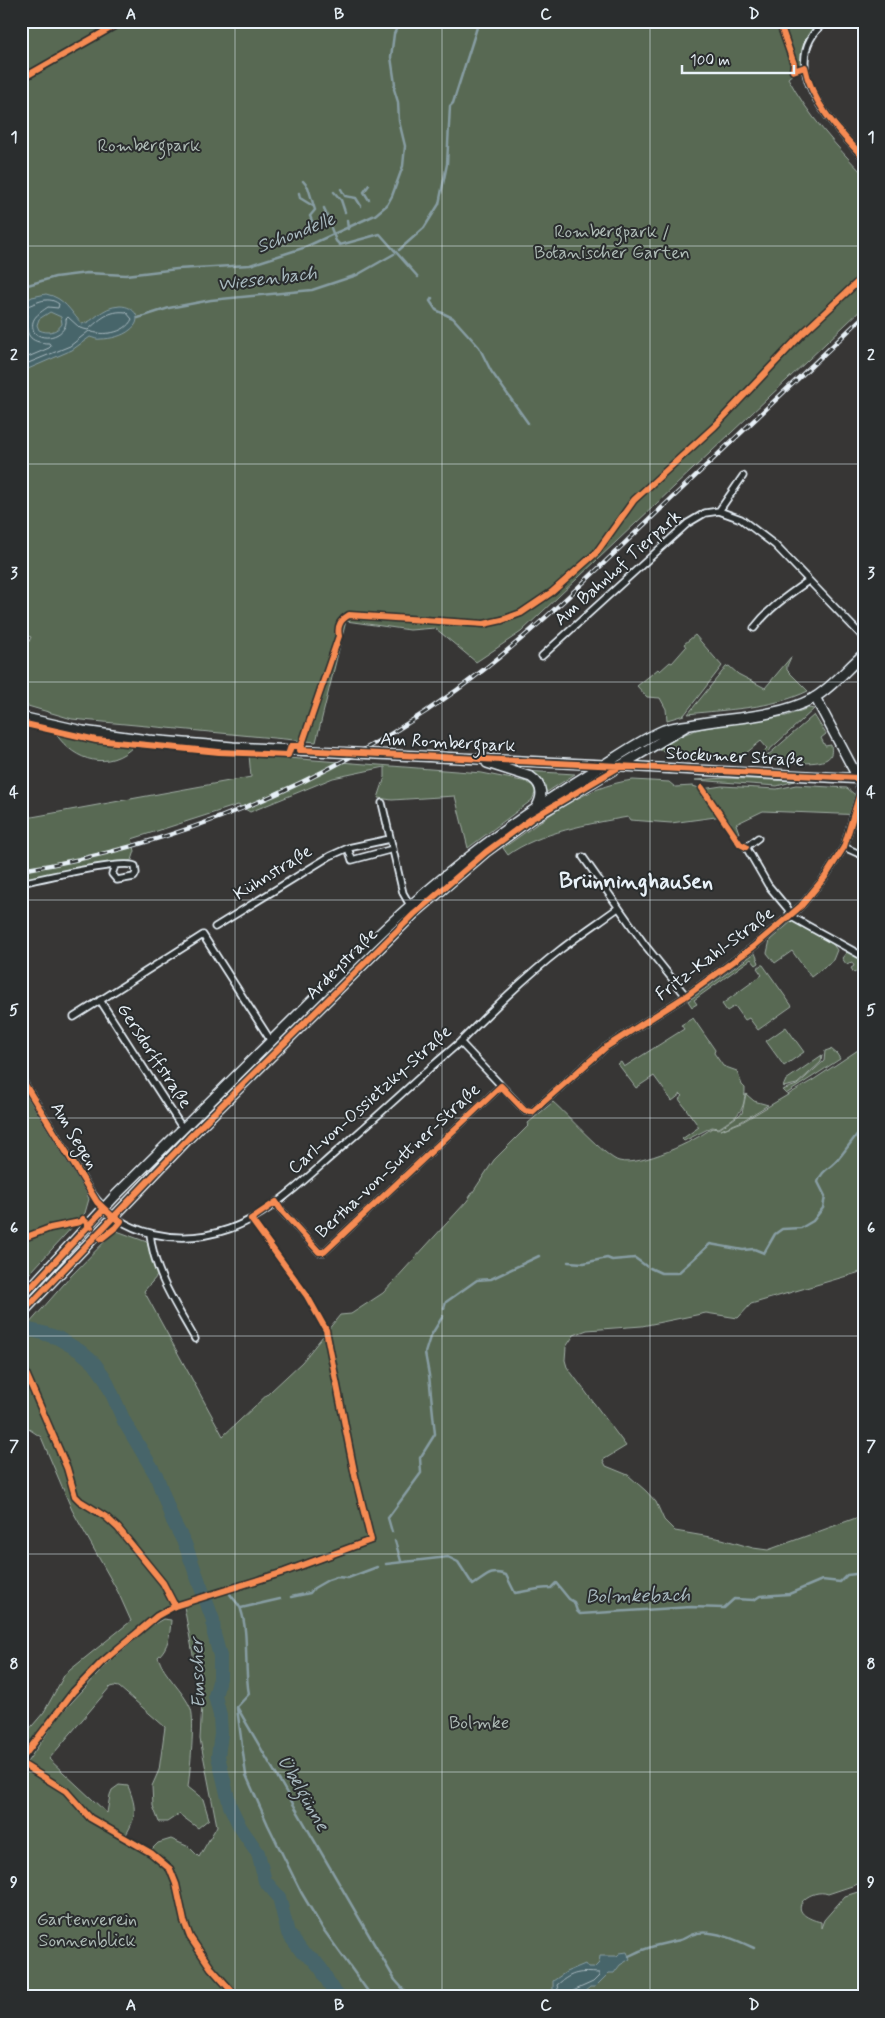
<svg xmlns="http://www.w3.org/2000/svg" width="885" height="2018" font-family="Mynerve,sans-serif">
<style>
.green{fill:#586952;stroke:#a0ada5}
.water{fill:#47656a;stroke:#879da3;fill-rule:evenodd}
.lines{fill:none;stroke-linecap:round;stroke-linejoin:round}
.shore{stroke:#a8b9bf;stroke-width:1}
.stream{stroke:#879da3;stroke-width:2.5}
.river{stroke:#47656a;stroke-width:14}
.street-casing{stroke:#e8f1f8;stroke-width:9}
.secondary-casing{stroke:#e8f1f8;stroke-width:12}
.street{stroke:#2a2d2e;stroke-width:5.5}
.secondary{stroke:#2a2d2e;stroke-width:9}
.rail-casing{stroke:#e8f1f8;stroke-width:4.5}
.rail{stroke:#2a2d2e;stroke-width:2.5;stroke-dasharray:8;stroke-linecap:butt}
.cycleway-casing{stroke:#2a2d2e;stroke-width:9}
.cycleway{stroke:#f68b52;stroke-width:6}
.grid{fill:none;stroke:#e8f1f8;stroke-width:1;stroke-opacity:0.55}
.labels{text-anchor:middle;dominant-baseline:central;stroke-width:4;stroke-linejoin:round;paint-order:stroke}
.park-label{font-size:18px;fill:#aebbb6;stroke:#2a2d2e}
.street-label{font-size:18px;fill:#e8f1f8;stroke:#2a2d2e}
.water-label{font-size:19px;font-style:italic;fill:#a8b9bf;stroke:#2a2d2e}
.district-label{font-size:22px;font-weight:bold;fill:#e8f1f8;stroke:#2a2d2e}
.neatline{fill:none;stroke:#e8f1f8;stroke-width:2}
.grid-label{font-size:16px;text-anchor:middle;font-weight:bold;fill:#e8f1f8}
</style>
<rect width="100%" height="100%" fill="#373635"/>
<filter id="ink" filterUnits="userSpaceOnUse"><feTurbulence type="fractalNoise" baseFrequency=".02" numOctaves="2"/><feDisplacementMap in="SourceGraphic" scale="10" xChannelSelector="R" yChannelSelector="G"/><feConvolveMatrix kernelMatrix="1 2 1 2 8 2 1 2 1" color-interpolation-filters="sRGB"/></filter>
<g filter="url(#ink)">
<path class="green" d="M21 21H791L793 23 796 21H820C804 36 801 52 801 72L794 73 788 78C808 115 835 145 864 175V307L521 632 476 662 435 628 410 630 346 621 316 742 72 719 21 704V659L31 637 21 633Z
M695 635 722 666 684 715 667 720 666 709 660 698 647 697 637 686 658 669 660 671 670 662 672 663 686 647 684 644Z
M791 657 787 666V670L808 691C771 709 728 709 688 714L726 667 729 666 738 674 765 688Z
M809 708 814 709 766 753 763 760H755L767 748 761 741 739 759 700 758 654 749 680 736 696 730 717 725 786 716Z
M814 715 826 734 821 738 825 746 831 745C832 751 832 756 827 759 817 766 779 762 767 759V756Z
M56 734 134 746C109 771 75 762 56 734Z
M249 755 482 773 527 782 534 787 536 791 532 800 468 848 455 796 392 800 378 798 385 777V767L333 778 250 812 238 805 132 839 135 851 132 860 35 883 21 882V819L251 777Z
M524 771 575 774 544 794Z
M725 778 795 781 777 786 695 780Z
M633 780 669 782 675 787 693 786 702 789 722 786 777 789 796 785 847 788 854 794 864 796V815L763 811 736 824 739 833 734 832 728 826 731 823 728 819 725 821 723 816 671 823 630 820 628 817C592 823 537 833 508 855L503 848C542 821 583 786 633 780Z
M792 921 832 943 837 950 833 960 811 977 792 951 775 963 767 953 770 940Z
M847 952 864 960 863 979 857 971 854 973 851 968 854 966 852 962 846 964 842 958Z
M755 953 759 963 756 965 751 959 694 1000 697 1004 692 1007 688 1001Z
M761 965H763L792 1006 758 1030 749 1018 745 1020 735 1006 727 1011 722 1004 762 975 757 968Z
M693 1018 715 1050 714 1053 723 1066 737 1071 742 1085 745 1088C745 1113 738 1115 719 1128L712 1127 684 1141 682 1139 699 1127 679 1099 683 1096 681 1094 672 1101 654 1076 636 1088 618 1064 621 1062 624 1067 684 1029 681 1025Z
M786 1027 804 1052 784 1066 766 1041Z
M864 1046V1271L751 1304 738 1318 706 1313 642 1326 587 1330 574 1335 566 1347 565 1360 567 1367 626 1446 603 1460 606 1466 628 1475 646 1491 656 1502 664 1520 675 1531 722 1539 753 1548 768 1550 864 1515V1882L828 1894C811 1887 779 1912 821 1922V1928L824 1920 845 1896 864 1890V1997H247L240 1993 220 1995 231 1997H21V1771L59 1716 107 1664 151 1626 163 1619 171 1620C170 1634 169 1647 158 1657 164 1676 183 1690 191 1709 195 1721 190 1772 188 1787L203 1799 209 1819 198 1828 179 1814 167 1822H159L153 1806 152 1786 159 1770 165 1727 119 1687 114 1686 110 1687 49 1759 107 1813 110 1795 112 1790 119 1785 128 1786C138 1811 136 1818 123 1840L147 1854 158 1843 171 1839 189 1847 199 1857 217 1826 200 1739 202 1703 183 1601C113 1631 67 1697 21 1756V1739L44 1712 65 1674 131 1621 118 1592 72 1510 41 1437 21 1424V1333L71 1276 114 1232 117 1231 147 1242 158 1275 144 1291 223 1436 302 1362 340 1315 351 1314 383 1293 467 1201 494 1160 529 1125 528 1123 553 1102C566 1113 606 1158 619 1161 641 1167 695 1141 712 1128L719 1129 742 1113 746 1094 754 1101 768 1105 742 1121 721 1130 742 1122 813 1080Z
M831 1049 837 1054 840 1059 786 1094 782 1090 797 1085 824 1061 825 1051Z
M822 1055 821 1062 797 1084 783 1087 786 1080Z
M21 1083 82 1182 89 1199 85 1213 21 1283Z"/>
<path class="water" d="M46 294C65 298 70 311 82 324 95 322 100 307 120 306 135 306 144 320 130 330 123 336 110 339 101 339 97 340 94 338 90 337L72 350 21 372V304L32 297ZM50 312 61 317 62 324C57 332 48 334 39 330L37 325 39 319Z
M627 1952 630 1959 620 1965 614 1973H609L595 1987H590L584 1992H579L575 1997H556L553 1993V1981L566 1972 585 1964 588 1968H594L599 1963 600 1956H617L620 1953Z"/>
<g class="lines">
<path class="shore" d="M21 308C35 305 46 294 59 304L58 308 48 307C38 314 29 319 34 332 44 343 68 335 66 319L68 317 80 328 88 330C100 319 109 310 126 312L132 319C125 334 102 336 89 331L70 346 21 366
M21 314 28 315C24 334 29 343 49 343L51 346 49 348 21 360
M560 1997 557 1985C573 1971 580 1972 599 1973V1976L593 1982 573 1991 570 1997"/>
<path class="stream" d="M303 181 308 187 315 210 310 216 314 226
M369 185 364 192 369 200
M341 189 345 196 356 198 361 206
M334 192 341 200 345 212
M299 193 300 198 313 206
M324 208 328 220
M347 220 348 229
M331 228 336 241 340 245 380 234 418 277
M399 250 424 228 439 204 447 164 450 106 453 103 479 21
M21 287 55 277 87 273 126 275 177 269 250 265 303 248 375 215 387 205 392 196 403 166 405 146 399 121 398 102 394 89 395 84 391 57 394 34 400 21
M432 298 430 301 436 310 453 318 479 347 491 371 528 423
M138 318 169 308 211 300 312 290 357 275 394 254
M568 1262 584 1263 607 1258 612 1260 635 1258 646 1266
M650 1268 661 1273H678L710 1244 743 1250 754 1249 764 1253 775 1234 782 1229 801 1228 813 1221 823 1208 825 1196 818 1182C822 1169 832 1168 839 1158 848 1147 855 1136 864 1126
M444 1308 446 1302 477 1280 491 1279 539 1256
M392 1532 388 1518 421 1473 420 1458 435 1434 429 1375 425 1353 430 1337 443 1316
M395 1541 401 1561
M386 1564 448 1557 458 1562 473 1585C486 1577 491 1569 506 1575L515 1593C528 1591 538 1588 551 1588L556 1583 569 1599 574 1602 577 1611 580 1614 691 1607 724 1608 734 1599 754 1600 760 1596 789 1594 822 1580 840 1582 847 1575 864 1573
M230 1594C233 1599 240 1605 241 1610 249 1633 244 1668 249 1694L237 1707 395 1980 410 1997
M291 1597 310 1593 314 1588 328 1580 337 1577 348 1578 377 1567
M241 1608 280 1599
M237 1708 246 1775 268 1825 301 1892 323 1929 372 1997
M629 1956C646 1947 662 1944 680 1940 685 1939 689 1935 694 1934 711 1928 739 1941 754 1948"/>
<path class="river" d="M21 1328 43 1333 58 1338 80 1351 94 1363 105 1378 124 1421 156 1475 173 1521 185 1544 213 1620 214 1634 220 1656V1678L215 1696 220 1715 221 1734 218 1756 230 1806 240 1827 258 1853 265 1881 279 1897 288 1933 302 1952 314 1960 322 1970 332 1989 339 1997"/>
<g class="street-casing">
<path id="street" d="M826 21C773 64 832 124 864 158
M719 511 743 476
M754 628C769 608 788 595 808 581
M542 656 688 523 705 513 719 511 741 519 775 545 864 638
M382 803 403 893 411 907
M758 838 746 847 768 885 788 909 790 916 864 957
M844 847 864 856
M348 848 352 860 393 849
M583 857 645 945 686 996
M21 883C39 879 124 859 135 866L136 873 134 877 117 880 112 874 115 866
M215 927 330 856 348 848 390 839
M100 1000 183 1129
M74 1017 203 935 271 1041
M460 1042 525 1111 532 1112 606 1047 686 996 753 947 801 906 825 877 844 847 860 793 858 778
M21 1078 91 1192C121 1237 180 1246 229 1229 272 1214 308 1176 342 1147 371 1122 400 1095 429 1069 439 1060 450 1051 460 1042 492 1010 525 977 560 950 579 935 599 922 618 908
M276 1202 281 1210 319 1252H324L501 1086
M150 1234C155 1275 175 1303 195 1339"/>
</g>
<g class="secondary-casing">
<path id="secondary" d="M815 697 858 778
M21 717 83 731 148 740 233 747 604 765
M487 763 531 777C543 785 543 797 536 808
M622 766 864 779
M21 1298 115 1196 370 943C437 878 512 821 592 772 616 758 638 741 664 730 673 727 682 726 690 725 731 717 775 718 812 699 832 688 847 668 864 654
M21 1314 189 1138 414 914 486 852 531 819 685 727"/>
</g>
<use href="#street" class="street"/>
<use href="#secondary" class="secondary"/>
<g class="rail-casing">
<path id="rail" d="M21 870C177 846 329 782 457 690 527 639 588 578 650 519 721 451 793 384 864 316"/>
</g>
<use href="#rail" class="rail"/>
<g class="cycleway-casing">
<path id="cycleway" d="M779 21 794 64 793 71 805 67C812 104 839 131 864 158
M21 79 123 21
M21 723 96 740 219 752 288 755 291 746H302
M702 788 740 844 746 847
M21 1078 97 1202 113 1217 121 1221 116 1227 101 1239
M21 1239 50 1228 80 1222 83 1219 91 1227
M21 1298 104 1209
M21 1314 189 1138 414 914 486 852 531 819 621 766
M21 1362 67 1468 75 1496 80 1501 106 1517 118 1528 163 1583 175 1606
M21 1760 73 1692 102 1662 157 1616 175 1606 284 1572 371 1540 355 1476 326 1330 307 1296 251 1219 276 1202 281 1210 319 1252H324L501 1086 525 1111 532 1112 606 1047 686 996 753 947 801 906 825 877 844 847 860 793 858 778 300 750 339 636C337 626 340 620 349 615L484 624 502 620 521 613 552 592 596 553 634 500 715 426 803 333 864 276
M21 1763 66 1791 90 1818 151 1853 170 1869 176 1884 184 1921 190 1937 211 1968 237 1997"/>
</g>
<use href="#cycleway" class="cycleway"/>
</g>
</g>
<path class="grid" d="M235 21V1997M442 21V1997M650 21V1997M21 246H864M21 464H864M21 682H864M21 900H864M21 1118H864M21 1336H864M21 1554H864M21 1772H864"/>
<g class="labels">
<g class="park-label">
<text x="149" y="146">Rombergpark</text>
<text x="612" y="232">Rombergpark /<tspan x="612" dy="21">Botanischer Garten</tspan></text>
<text x="479" y="1723">Bolmke</text>
<text x="87" y="1920">Gartenverein<tspan x="87" dy="21">Sonnenblick</tspan></text>
</g>
<g class="street-label">
<text transform="translate(618 568) rotate(-42)">Am Bahnhof Tierpark</text>
<text transform="translate(448 743) rotate(3)">Am Rombergpark</text>
<text transform="translate(735 757) rotate(3)">Stockumer Straße</text>
<text transform="translate(273 873) rotate(-32)">Kühnstraße</text>
<text transform="translate(715 954) rotate(-37)">Fritz-Kahl-Straße</text>
<text transform="translate(342 964) rotate(-45)">Ardeystraße</text>
<text transform="translate(154 1056) rotate(57)">Gersdorffstraße</text>
<text transform="translate(370 1100) rotate(-42)">Carl-von-Ossietzky-Straße</text>
<text transform="translate(74 1136) rotate(59)">Am Segen</text>
<text transform="translate(398 1161) rotate(-43)">Bertha-von-Suttner-Straße</text>
</g>
<g class="water-label">
<text transform="translate(296 233) rotate(-21)">Schondelle</text>
<text transform="translate(267 279) rotate(-7)">Wiesenbach</text>
<text transform="translate(638 1596) rotate(-1)">Bolmkebach</text>
<text transform="translate(198 1673) rotate(-92)">Emscher</text>
<text transform="translate(303 1793) rotate(60)">Übelgünne</text>
</g>
<g class="district-label">
<text x="636" y="882">Brünninghausen</text>
</g>
</g>
<rect width="885" height="2018" fill="none" stroke="#2a2d2e" stroke-width="55"/>
<path d="M682 65v8h112v-8" fill="none" stroke="#e8f1f8" stroke-width="2.5"/>
<text x="690" y="65" font-size="15" fill="#e8f1f8" stroke="#2a2d2e" stroke-width="4" paint-order="stroke">100 m</text>
<rect x="28" y="28" width="830" height="1962" class="neatline"/>
<g class="grid-label">
<text x="131" y="19">A</text>
<text x="339" y="19">B</text>
<text x="546" y="19">C</text>
<text x="754" y="19">D</text>
<text x="14" y="142">1</text>
<text x="871" y="142">1</text>
<text x="14" y="360">2</text>
<text x="871" y="360">2</text>
<text x="14" y="578">3</text>
<text x="871" y="578">3</text>
<text x="14" y="797">4</text>
<text x="871" y="797">4</text>
<text x="14" y="1015">5</text>
<text x="871" y="1015">5</text>
<text x="14" y="1233">6</text>
<text x="871" y="1233">6</text>
<text x="14" y="1451">7</text>
<text x="871" y="1451">7</text>
<text x="14" y="1669">8</text>
<text x="871" y="1669">8</text>
<text x="14" y="1887">9</text>
<text x="871" y="1887">9</text>
<text x="131" y="2010">A</text>
<text x="339" y="2010">B</text>
<text x="546" y="2010">C</text>
<text x="754" y="2010">D</text>
</g>
</svg>
